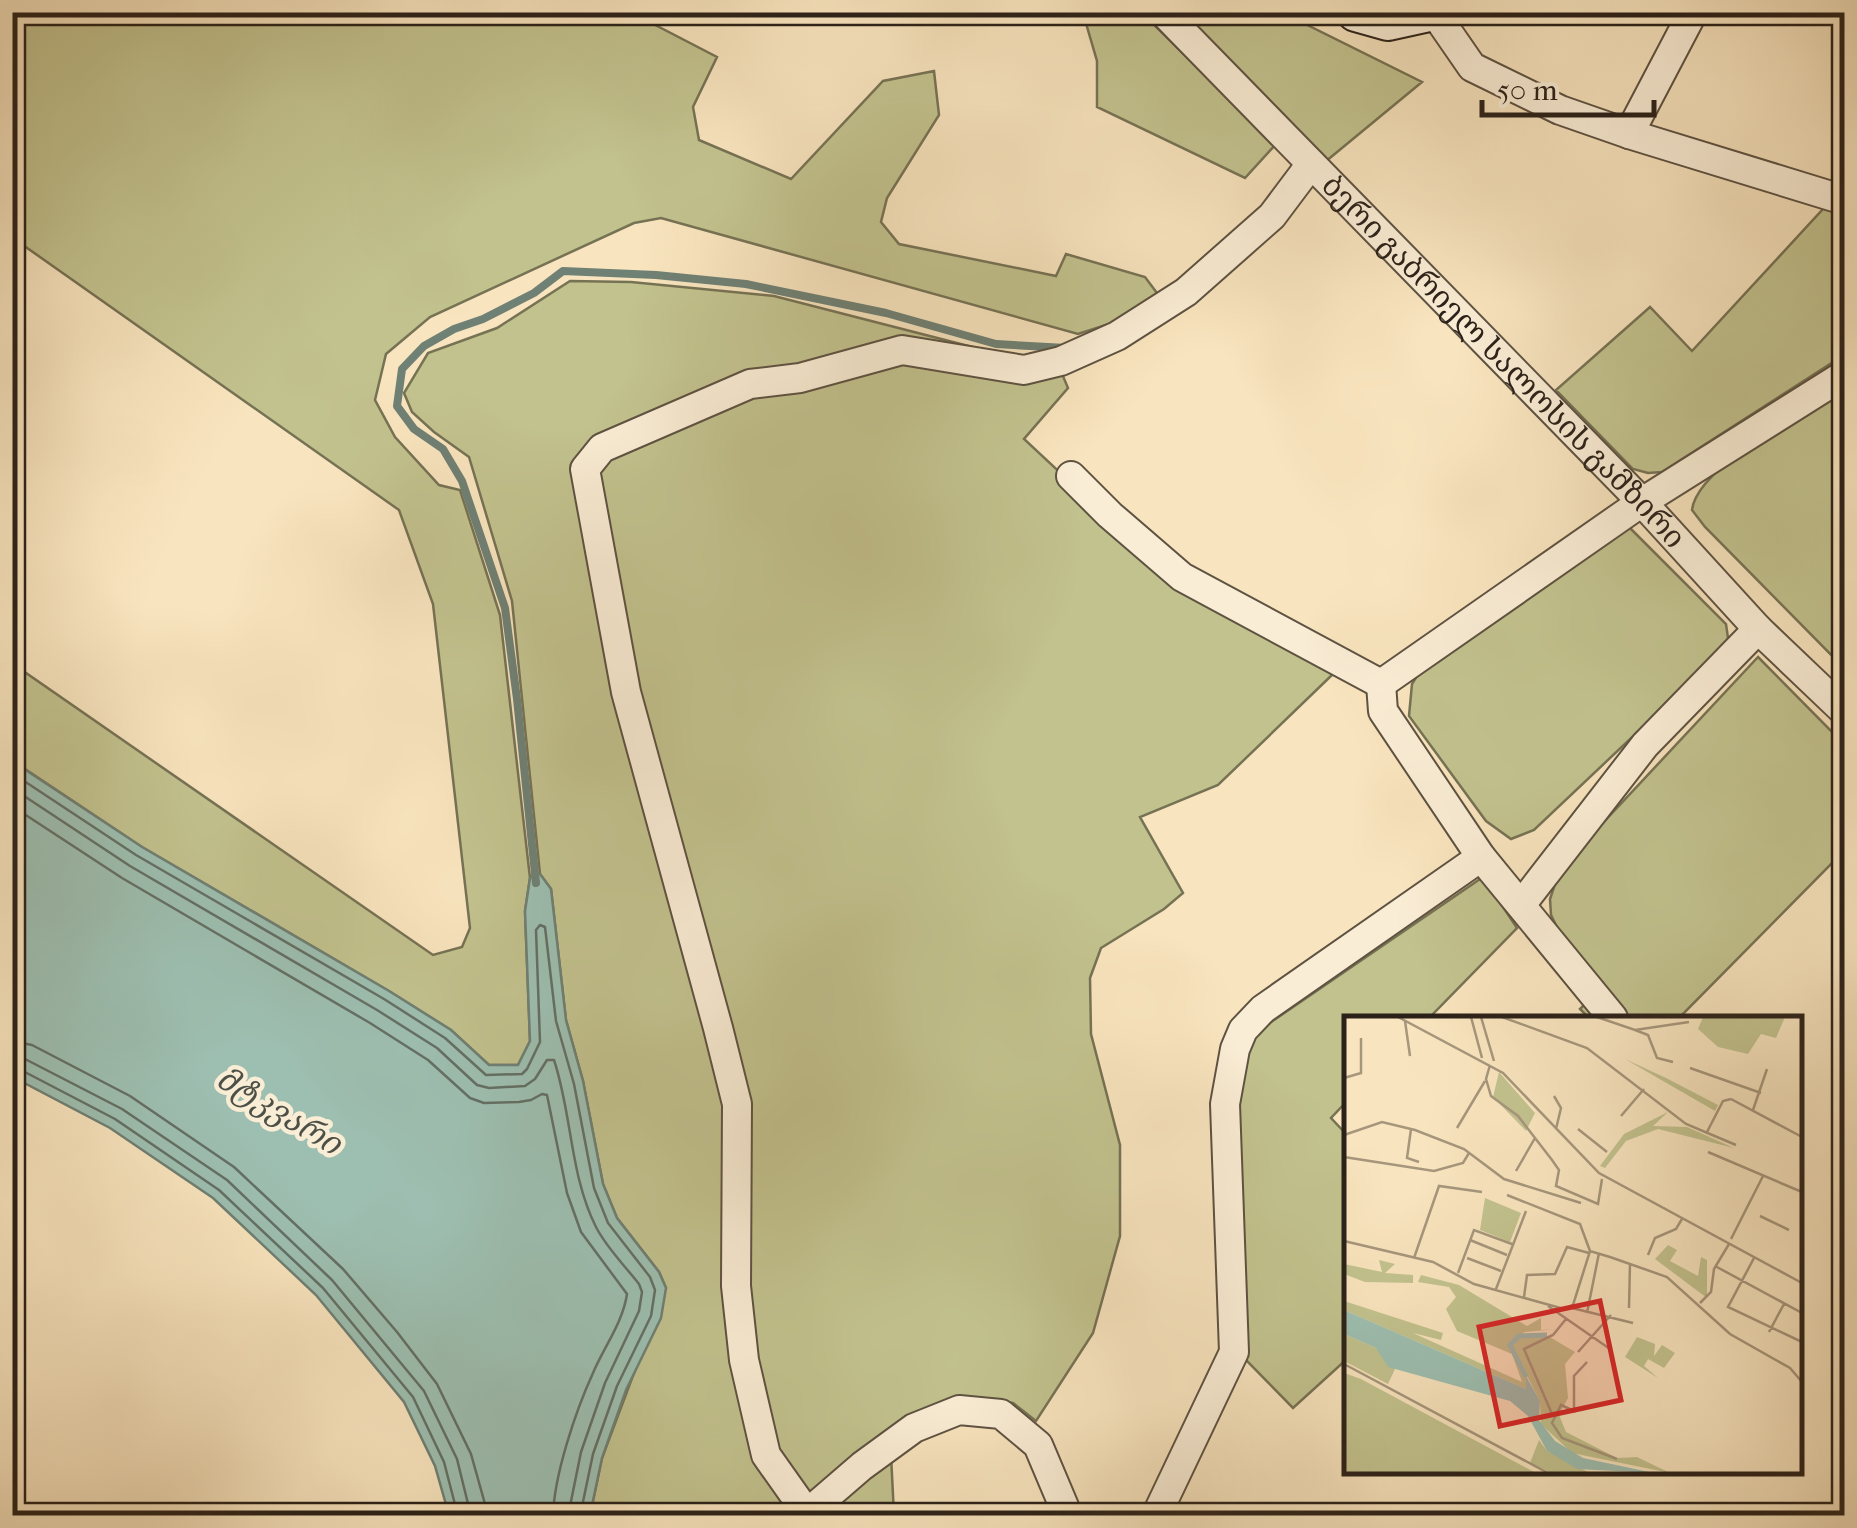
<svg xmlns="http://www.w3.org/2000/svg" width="1857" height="1528" font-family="'IM FELL French Canon','Noto Serif Georgian',serif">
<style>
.green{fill:#c2c28e;stroke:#767254;stroke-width:2.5}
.water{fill:#9dbfb1;stroke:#6f8074;stroke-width:2.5}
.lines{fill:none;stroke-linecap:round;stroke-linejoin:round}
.shore{stroke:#647065;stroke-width:2.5}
.stream{stroke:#6f8074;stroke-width:8}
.street-casing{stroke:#5e5242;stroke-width:32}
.secondary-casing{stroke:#2b2119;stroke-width:42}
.street{stroke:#faedd5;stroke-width:28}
.secondary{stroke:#faedd5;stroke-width:38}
.labels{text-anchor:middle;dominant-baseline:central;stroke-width:9;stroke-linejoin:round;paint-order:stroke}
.street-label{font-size:30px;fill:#2b2119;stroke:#faedd5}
.water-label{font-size:32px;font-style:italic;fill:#4d5047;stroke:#faedd5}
.inset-river{fill:none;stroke:#9dbfb1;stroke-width:5}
.inset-road{fill:none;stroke:#a6967c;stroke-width:2.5}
.view{fill:#d62828;fill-opacity:0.15;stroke:#d62828;stroke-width:5}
.inset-edge{fill:none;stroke:#2b2119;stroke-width:5}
</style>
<rect width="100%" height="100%" fill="#f8e4be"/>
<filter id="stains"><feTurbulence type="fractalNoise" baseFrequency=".002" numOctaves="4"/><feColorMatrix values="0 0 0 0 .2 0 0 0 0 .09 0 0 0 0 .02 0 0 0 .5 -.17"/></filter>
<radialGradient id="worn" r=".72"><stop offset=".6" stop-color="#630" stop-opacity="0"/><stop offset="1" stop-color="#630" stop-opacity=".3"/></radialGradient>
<path class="green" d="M13 13H632L717 57 693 107 699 140 791 179 883 81 934 71 939 115 887 198 881 222 899 244 1056 276 1066 254 1145 277 1160 297 1140 314 1078 334 661 218 634 223 430 317 386 354 375 400 395 437 439 485 460 490 500 615 530 878 525 911 530 1041 518 1065H489L451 1030 389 991 142 847 13 761V664L433 955 462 947 470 928 433 604 399 510 13 238Z
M1083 13H1142L1276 144 1245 178 1097 107V61Z
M1189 13H1283L1422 82 1325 162 1195 27Z
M1824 208 1844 215V355L1662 472 1648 473 1633 469 1556 390 1650 307 1692 351Z
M570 281 631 282 774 296 988 351 1033 360 1055 357 1068 388 1024 439 1188 592 1331 670 1332 675 1218 785 1140 817 1183 893 1164 909 1101 948 1090 978 1091 1034 1120 1145V1236L1093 1333 1036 1421 1013 1403 973 1398 891 1455 894 1515H590L602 1458 666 1288 659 1272 617 1218 603 1184 583 1081 566 1020 551 889 540 874 512 601 469 457 434 432 412 412 404 393 428 353 497 328Z
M1844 388V668L1705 527 1692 510C1697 466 1807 411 1844 388Z
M1629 527 1726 624 1728 638 1722 652 1534 830 1511 839 1486 821 1409 716 1412 684 1422 668Z
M1758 657 1844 744V770L1834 786 1844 797V851L1679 1018H1589L1580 1009 1602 987 1562 937 1551 915 1550 899 1556 881 1587 840Z
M1483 877 1517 928 1429 1018H1347V1101L1331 1118 1347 1135V1359L1293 1408 1243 1357 1234 1103 1243 1054 1258 1031Z"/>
<path class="water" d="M12 761 142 847 389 991 451 1030 489 1065H518L530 1041 525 911 530 878 536 874H540L551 889 566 1020 583 1081 603 1184 617 1218 659 1272 666 1288 661 1318 626 1390 602 1458 590 1515H449L435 1466 404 1402 316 1295 213 1198 110 1128 13 1077Z"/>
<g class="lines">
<path class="shore" d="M12 773 136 855 384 999 445 1038 486 1075 522 1074 527 1069 540 1042 536 930 540 925 545 927 556 1021 574 1084 594 1188 608 1223 650 1277 655 1290 651 1316 617 1386 593 1454 580 1516
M12 788 130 866 377 1010 437 1048 477 1085 489 1088 525 1086 535 1079 547 1060H554C572 1114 570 1176 596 1227 606 1247 625 1266 639 1284L642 1292 639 1311 605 1383 581 1452 568 1516
M12 806 122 878 370 1023 428 1060 470 1098 484 1103 519 1102 531 1100 542 1094 547 1095 567 1193 581 1232 627 1294C623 1322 604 1347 593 1373 576 1410 554 1475 553 1516
M12 1041 32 1045 130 1096 234 1167 343 1269 397 1332 437 1384 471 1454 485 1504 486 1516
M12 1056 25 1059 122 1109 227 1180 332 1280 424 1391 457 1459 471 1516
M12 1069 21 1070 115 1119 219 1190 323 1288 413 1397 444 1462 458 1516"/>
<path class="stream" d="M536 883 517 699 505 608 462 481 443 449 414 429 397 406 402 369 424 346 454 329 483 319 534 293 563 271 656 275 746 284 886 313 996 344 1066 348"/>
<g class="street-casing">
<g id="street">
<path id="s1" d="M1163 12 1642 502 1758 629 1844 711"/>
<path d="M1434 12 1472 67 1560 110 1629 134 1844 200"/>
<path d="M1629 134 1693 12"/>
<path d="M1071 476 1110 515 1182 577 1381 684"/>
<path d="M1381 684 1642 502 1844 375"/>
<path d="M1381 684 1383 711 1481 857 1613 1018"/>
<path d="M1521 905 1645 745 1758 629"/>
<path d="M807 1513 766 1455 744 1360 736 1286 737 1104 718 1028 626 692 585 469 602 448 750 384 800 378 902 350 1024 370 1061 361 1117 336 1186 292 1272 216 1311 164"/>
<path d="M804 1516 862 1466 914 1428 959 1410 1001 1414 1038 1445 1068 1516"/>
<path d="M1156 1516 1234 1352 1225 1104 1235 1049 1243 1030 1263 1009 1481 857"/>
</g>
</g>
<g class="secondary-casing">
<path id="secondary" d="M1356 12 1388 21 1429 12"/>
</g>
<use href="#street" class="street"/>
<use href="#secondary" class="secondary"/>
</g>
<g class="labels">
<g class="street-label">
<text stroke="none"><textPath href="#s1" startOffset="488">ბერი გაბრიელ სალოსის გამზირი</textPath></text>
</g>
<g class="water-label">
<text transform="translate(279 1111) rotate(31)">მტკვარი</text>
</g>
</g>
<g transform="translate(1344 1016)">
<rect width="458" height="458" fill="#f8e4be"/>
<path d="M359 1H441L432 22 417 18 404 38 374 31 354 13ZM281 43 322 62 374 89 371 95ZM155 56 191 97 182 115 149 81ZM324 96 309 110 343 111 390 132 314 113 282 125 261 152 256 150 280 118ZM141 182 177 197 166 226 136 214ZM324 229 333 234 326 245 354 260 357 241 363 244V282L311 243ZM35 244 51 248 41 257 69 259V267L21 266 0 258V248L38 256ZM77 259 115 269 183 310 197 302V314L213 313 181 316 167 325 165 331 172 336 167 330 176 321 204 320 231 336 221 348 224 382 215 399 222 416 273 442 293 441 326 457 228 437 197 408 196 385 183 360 182 373 0 294V285L99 317 97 324 69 317 178 366 168 338 113 315 102 293 112 281 105 271 74 266ZM0 318 32 332 51 353 44 368 0 345ZM293 321 311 328 310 340 318 329 331 337 320 352 304 343 300 350 314 362 281 341ZM0 357 17 363 192 457H0ZM195 424 203 435 246 457H208L186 447Z" fill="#c2c28e"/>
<path d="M0 294 182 373V360L196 385 195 404 211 425 239 442 310 457 233 453 203 435 184 400 166 385 44 351 32 332 0 318Z" fill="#9dbfb1"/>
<path class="inset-river" d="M182 361 166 329 175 320 203 319"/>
<path class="inset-road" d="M54 1 159 57 255 157 458 267M127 1 138 42M137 1 150 45M158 1 243 32 342 108 392 129M253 1 291 14 345 6M61 5 66 40M291 14 304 19 313 42 329 46M146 49 142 63 147 80 174 100 208 144 215 154 212 170 254 188 258 163M346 52 417 77M0 62 17 57V22M210 80 217 92 212 113M387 83 458 121M409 94 423 53M277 100 300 73M113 112 141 65M67 113 63 142 75 146M234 113 263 136M363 116 379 85 387 83M0 119 38 106 71 114 120 133 160 163 237 187M364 136 458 176M0 141 90 155 119 147 125 137M172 155 191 122M163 179 236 208 246 235M416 200 445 214M387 223 419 160M126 224 163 239M0 225 89 246 130 268 220 293 229 289 246 235 266 241 323 261 386 318 446 352 458 366M304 239 311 222 332 213 338 203M70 242 95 170 138 176M123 242 157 255M410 242 384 291 458 326M371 250 458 297M114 257 130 214 168 228M152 273 182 195M180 281 183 259 211 258 223 231 245 237M356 287 367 276 370 253 385 228M204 290 266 333M228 292 289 307M285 292 286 247M243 297 255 237M425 316 440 288M234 336 267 299M243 346 230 360V395L217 389 208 407 218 422 273 443M0 348 204 457M208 398 180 333 209 319 222 303"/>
<path class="view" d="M256 285 277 384 156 410 135 311Z"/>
<rect width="458" height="458" class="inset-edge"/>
</g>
<rect width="1857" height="1528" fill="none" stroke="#f8e4be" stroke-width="50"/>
<rect x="15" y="15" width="1827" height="1498" fill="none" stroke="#2b2119" stroke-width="5"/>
<rect x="25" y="25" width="1807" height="1478" fill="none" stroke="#2b2119" stroke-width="2.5"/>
<path d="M1482 100v15h172v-15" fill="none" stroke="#2b2119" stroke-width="5"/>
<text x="1497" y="100" font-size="30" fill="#2b2119" stroke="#faedd5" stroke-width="8" paint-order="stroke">50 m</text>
<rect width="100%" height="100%" filter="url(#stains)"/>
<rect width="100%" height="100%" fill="url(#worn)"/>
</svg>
